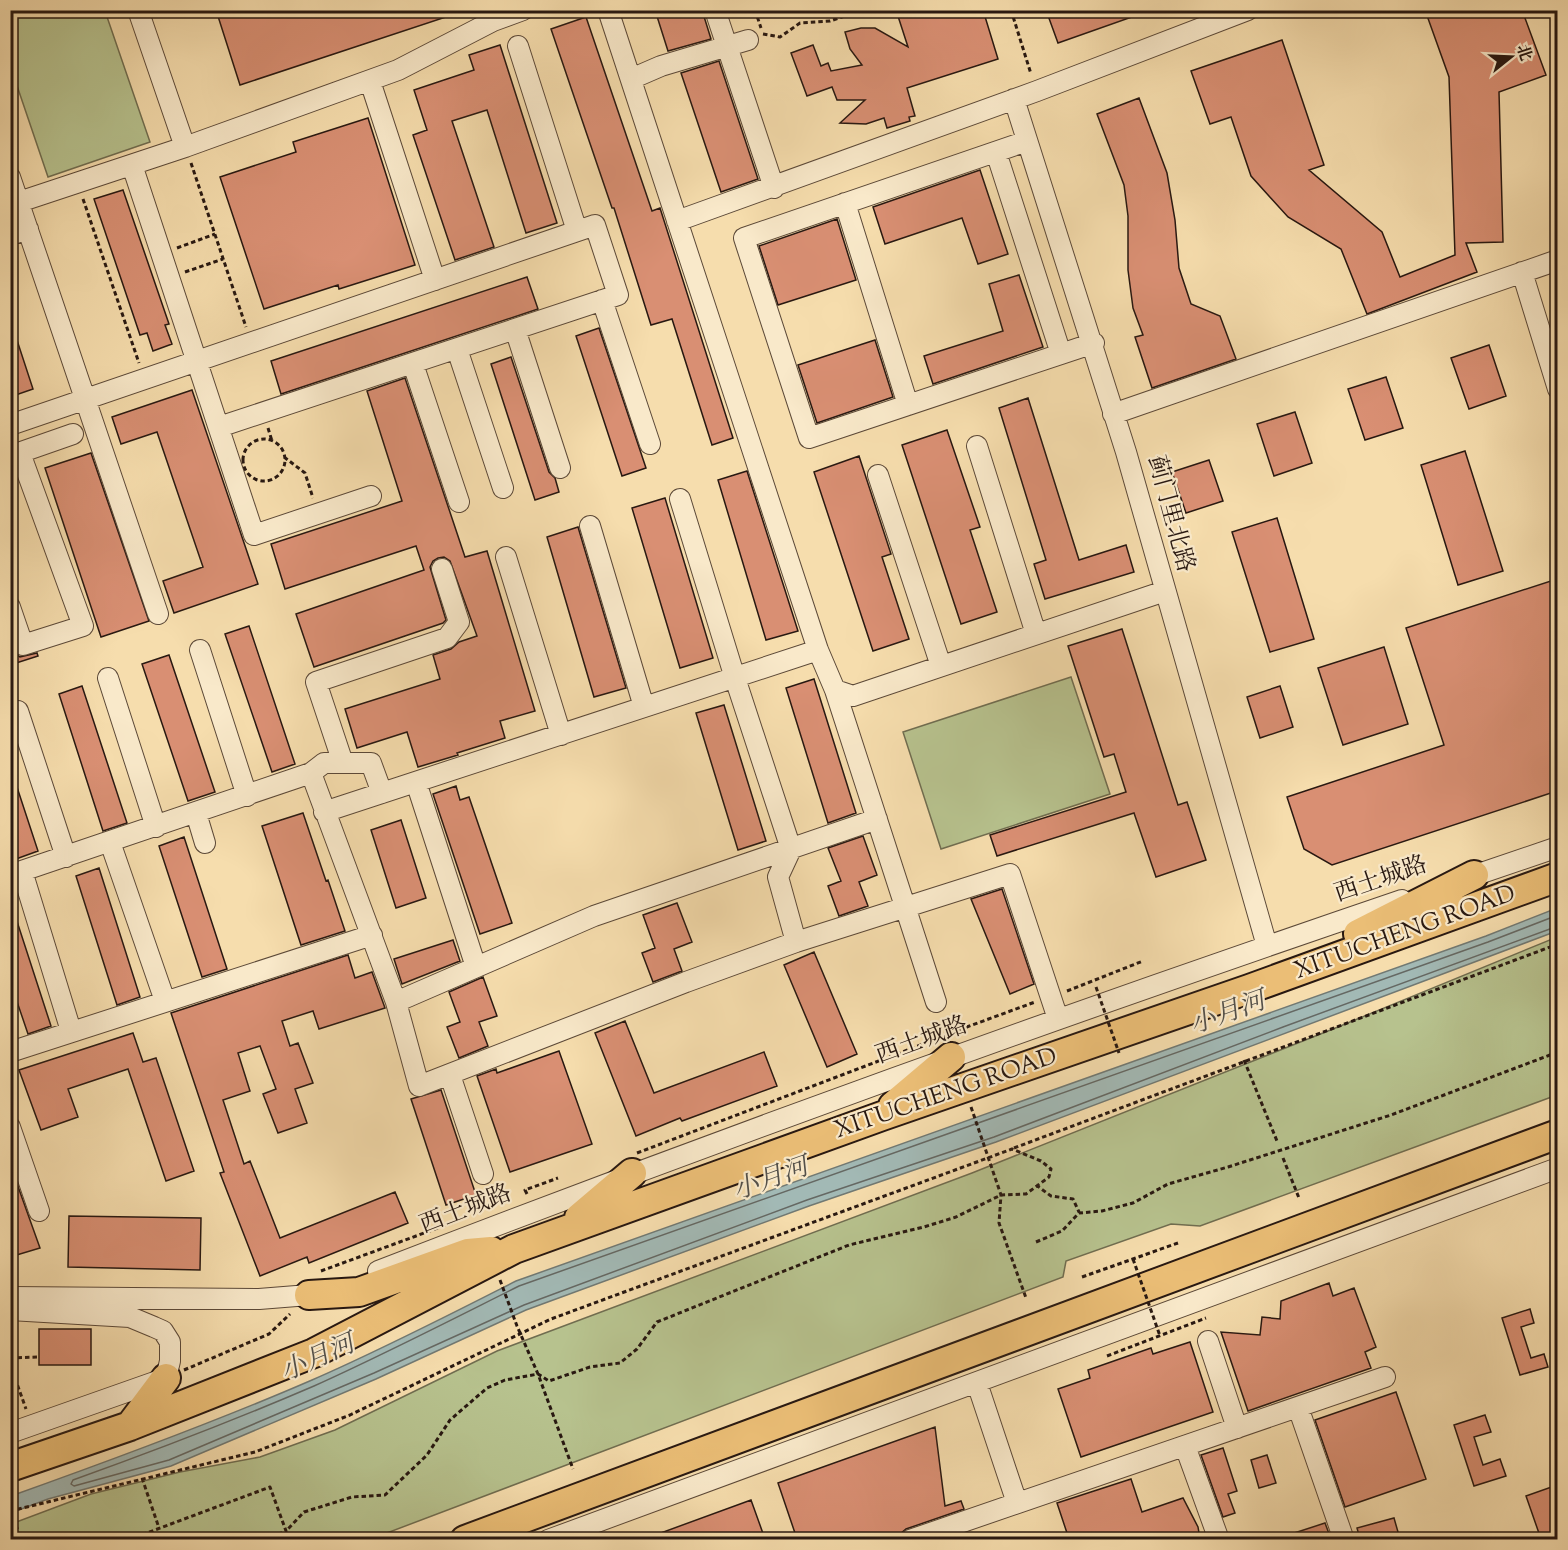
<svg xmlns="http://www.w3.org/2000/svg" width="1568" height="1550" font-family="'Sorts Mill Goudy','Noto Serif SC',serif">
<style>
.green{fill:#b7c28e;stroke:#706d50;stroke-width:1.5}
.water{fill:#a2b9b5;stroke:#717973;stroke-width:1.5}
.lines{fill:none;stroke-linecap:round;stroke-linejoin:round}
.shore{stroke:#656863;stroke-width:1.5}
.building{fill:#d98f73;stroke:#281811;stroke-width:1.5}
.minor-casing{stroke:#5c4938;stroke-width:22}
.highway-casing{stroke:#281811;stroke-width:32}
.path{stroke:#281811;stroke-width:3;stroke-dasharray:4.5 3;stroke-linecap:butt}
.minor{stroke:#f9e9ca;stroke-width:20}
.highway{stroke:#ebbe76;stroke-width:28}
.path-bridge{stroke:#281811;stroke-width:3;stroke-dasharray:4.5 3;stroke-linecap:butt}
.labels{text-anchor:middle;dominant-baseline:central;stroke-width:4.5;stroke-linejoin:round;paint-order:stroke}
.street-label{font-size:24px;fill:#281811;stroke:#f9e9ca}
.water-label{font-size:26px;font-style:italic;fill:#53504a;stroke:#f9e9ca}
</style>
<rect width="100%" height="100%" fill="#f6ddad"/>
<filter id="stains"><feTurbulence type="fractalNoise" baseFrequency=".00333" numOctaves="4"/><feColorMatrix values="0 0 0 0 .2 0 0 0 0 .09 0 0 0 0 .02 0 0 0 .5 -.17"/></filter>
<radialGradient id="worn" r=".72"><stop offset=".6" stop-color="#630" stop-opacity="0"/><stop offset="1" stop-color="#630" stop-opacity=".3"/></radialGradient>
<path class="green" d="M10 11H105L150 142 48 177 11 68Z
M1071 677 1110 794 941 849 903 732Z
M1557 937V1095L1200 1226 1171 1224 1066 1261 1063 1277 371 1539H11V1524L91 1494 180 1472 260 1457 335 1430 497 1351 972 1173 1333 1029Z"/>
<path class="water" d="M1557 908V931L996 1142 809 1206 526 1310 376 1379 171 1466 48 1499 11 1513V1496C112 1460 213 1423 312 1380 381 1350 449 1315 516 1281L1486 936Z"/>
<g class="lines">
<path class="shore" d="M1558 915 1488 942 519 1286C451 1320 383 1355 314 1386 235 1420 154 1451 73 1480L71 1484 74 1486 169 1460 374 1373 524 1305 807 1200 994 1137 1283 1027 1558 926"/>
</g>
<path class="building" d="M216 10H458V13L240 85Z
M655 10H702L711 39 668 51Z
M896 10H983L998 59 907 88 915 116 909 117 910 121 887 128 884 118 866 124 840 123 865 100H837L832 87 807 96 791 53 813 45 821 66 828 63 831 71 862 65 850 49 845 32 861 28H875L908 47Z
M1046 10H1146V12L1058 43Z
M1425 10H1522L1546 75 1499 92 1503 242 1466 243 1477 272 1367 314 1341 249 1288 217 1251 176 1231 117 1210 124 1191 71 1282 40 1324 165 1309 170 1382 232 1400 277 1455 255 1449 77Z
M586 17 652 211 660 208 733 438 712 445 672 319 651 325 614 208H612L551 29Z
M500 45 557 223 526 233 487 110 452 121 494 247 455 260 413 135 427 130 414 90 474 70 469 55Z
M719 61 758 179 721 192 681 73Z
M1139 98 1167 173 1175 220 1179 268 1191 304 1220 316 1236 359 1152 388 1135 337 1143 335 1133 308 1128 270V216L1124 185 1097 114Z
M368 118 415 265 339 289 338 285 264 309 220 177 296 152 293 142Z
M980 170 1008 254 978 264 962 218 885 244 873 207Z
M123 190 169 324 165 325 172 344 153 351 147 333 140 335 94 199Z
M837 219 856 280 778 305 759 246Z
M1019 275 1043 347 933 384 924 356 1003 331 989 284Z
M527 277 538 309 281 394 271 361Z
M13 328 33 389 10 397V329Z
M599 328 646 468 622 476 576 336Z
M875 340 893 397 817 423 798 365Z
M1489 345 1506 396 1469 409 1451 358Z
M511 357 549 472 555 478 559 492 535 500 491 364Z
M1386 377 1403 428 1365 440 1348 389Z
M405 378 465 557 487 551 535 711 500 721 505 738 457 753 458 755 418 767 407 732 357 748 345 709 440 679 433 655 451 649 459 642 477 636 450 561 444 557 438 558 433 561 430 567 446 620 443 623 314 667 296 614 424 570 416 546 285 589 271 544 402 501 367 391Z
M192 390 258 584 174 613 163 581 203 567 157 432 121 444 112 417Z
M1028 398 1079 560 1126 545 1134 572 1045 599 1034 564 1046 560 999 408Z
M1295 412 1312 463 1274 476 1257 424Z
M947 430 980 527 970 530 997 612 961 624 902 445Z
M1465 451 1503 571 1458 585 1421 465Z
M91 453 149 621 101 637 45 468Z
M859 456 891 554 882 557 909 639 873 651 814 472Z
M1209 460 1223 501 1186 513 1172 472Z
M747 471 798 631 766 640 718 480Z
M665 498 713 658 680 668 632 508Z
M1277 518 1314 639 1270 652 1232 532Z
M578 527 626 688 594 697 547 537Z
M1557 579V791L1332 865 1304 849 1287 797 1444 745 1406 628Z
M249 626 295 764 272 772 225 634Z
M1122 629 1178 805 1187 802 1206 860 1156 877 1134 813 997 856 990 835 1126 792 1114 754 1104 757 1068 646Z
M10 646 15 654 20 657 37 653 38 656 10 665Z
M1384 647 1408 724 1343 745 1318 668Z
M169 655 215 792 188 801 142 664Z
M814 679 856 813 828 823 786 688Z
M82 686 127 823 103 831 59 694Z
M1280 686 1293 727 1260 738 1247 697Z
M724 705 766 841 738 850 696 713Z
M13 775 38 851 16 859 10 842V776Z
M456 786 460 800 469 797 512 923 480 934 433 794Z
M303 813 326 881 328 880 345 931 301 945 262 826Z
M401 820 426 898 396 908 371 830Z
M863 836 877 875 859 882 868 906 839 916 828 886 841 881 828 848Z
M184 837 227 969 202 977 159 846Z
M99 868 140 997 117 1005 76 876Z
M1002 889 1034 984 1010 994 971 899Z
M677 903 692 942 674 949 682 971 653 982 642 953 655 948 643 915Z
M10 909H13L51 1026 28 1034 10 981Z
M453 940 460 961 402 984 394 959Z
M814 952 857 1054 827 1067 784 965Z
M348 955 355 978 372 972 385 1008 319 1029 313 1011 282 1021 290 1046 298 1043 313 1083 295 1089 307 1123 278 1133 263 1094 276 1089 260 1046 238 1053 250 1091 223 1100 244 1164 250 1161 280 1238 395 1192 408 1223 309 1263 307 1257 260 1276 220 1173 224 1172 171 1013Z
M483 977 497 1016 479 1022 488 1046 459 1058 447 1027 460 1022 449 992Z
M625 1021 654 1093 764 1052 777 1086 682 1121 680 1118 636 1136 595 1033Z
M133 1033 143 1062 156 1058 194 1171 166 1181 128 1069 68 1089 78 1117 41 1130 19 1070Z
M559 1051 592 1144 510 1172 477 1076 496 1069 497 1073Z
M441 1090 476 1195 446 1205 411 1099Z
M11 1167 40 1248 10 1257V1168Z
M69 1216 201 1218 200 1270 68 1267Z
M1329 1283 1333 1296 1354 1288 1376 1347 1365 1352 1371 1368 1248 1411 1221 1332 1260 1335 1262 1317 1280 1319 1281 1301Z
M1530 1309 1534 1323 1521 1327 1531 1358 1544 1354 1548 1367 1520 1375 1502 1318Z
M39 1329H91V1365H39Z
M1190 1342 1213 1412 1081 1457 1058 1389 1090 1378 1088 1370 1151 1348 1153 1354Z
M1396 1392 1426 1479 1345 1507 1315 1420Z
M1485 1415 1491 1432 1474 1437 1483 1465 1500 1459 1506 1476 1474 1486 1454 1425Z
M935 1427 945 1506 961 1501 964 1509 906 1529 900 1534 883 1539H797L778 1483Z
M1223 1448 1237 1491 1228 1494 1235 1513 1223 1517 1201 1455Z
M1267 1455 1276 1483 1259 1488 1251 1460Z
M1131 1479 1142 1512 1183 1498 1198 1527 1200 1539H1069L1057 1503Z
M1557 1485V1539H1541L1526 1496Z
M751 1500 765 1539H647V1538Z
M1394 1518 1400 1539H1360L1357 1528Z
M1325 1523 1331 1539H1283L1282 1537Z"/>
<g class="lines">
<g class="minor-casing">
<path id="minor" d="M138 10 185 147
M608 10 818 650 835 690 853 696 1165 591
M715 10 774 188
M518 46 577 231
M631 79 661 66 748 40
M370 81 435 280
M1014 99 1126 452 1267 946
M1027 141 744 238 809 438 1094 343
M996 152 1061 354
M132 165 254 535 371 496
M10 177 158 614
M19 202 185 147 398 70 493 21 523 10
M845 203 908 405
M677 221 1037 91 1248 10
M10 235 28 229
M1522 272 1558 389
M602 300 650 444
M515 329 560 468
M457 349 503 488
M413 364 459 502
M1113 414 1558 260
M10 425 595 225 618 295 219 427
M977 446 1036 634
M10 456 73 434
M878 475 941 666
M680 499 735 678 791 849 778 877 796 942
M590 526 644 707
M506 557 561 735
M10 607 23 645 83 626 20 453
M200 650 247 796
M108 678 156 827
M835 690 936 1002
M18 711 66 857
M343 763 316 682 447 638 459 622 442 569
M311 773 396 1002 419 1086 686 982 796 942 1010 874 1058 1019
M416 782 476 967
M324 812 818 650
M196 813 205 843
M110 842 165 1001
M22 871 71 1031
M10 875 311 773 324 763H371L382 793
M1464 879 1558 847
M396 1002 594 916 877 819
M10 1052 372 935
M450 1075 483 1174
M10 1127 39 1211
M378 1271C717 1140 1058 1017 1402 900
M10 1297 259 1299 309 1295 319 1292
M10 1310 130 1317 154 1327 163 1331 170 1342V1361L166 1378 10 1433
M1208 1341 1237 1428
M977 1383 1017 1503
M1298 1407 1344 1540
M1185 1446 1219 1540
M548 1540 1558 1168
M910 1540 1385 1377"/>
</g>
<g class="highway-casing">
<path id="highway" d="M1358 934 1474 875
M893 1106 951 1057
M579 1218 632 1173
M309 1295 359 1292 468 1253 491 1251
M130 1426 166 1378
M10 1467 130 1426 314 1353 514 1249 882 1116 1249 989 1558 877
M465 1540 1558 1134"/>
</g>
<path class="path" d="M755 10 761 28
M1011 10 1031 74
M763 34 780 37 800 23 830 21 863 10
M191 163 246 327
M83 199 139 363
M177 248 215 234
M185 272 223 259
M268 428 272 441
M243 460a21 21 0 1 1 42 0a21 21 0 1 1-42 0Z
M284 457 305 473 313 498
M1067 991 1143 961
M945 1035 1035 1002
M1244 1060 1277 1141
M971 1107 1001 1195 999 1223 1026 1298
M1014 1148 1558 944
M637 1153 939 1038
M1283 1158 1299 1198
M1036 1185 1051 1196 1073 1199 1079 1212
M527 1194 525 1190 558 1178
M1036 1242 1062 1231 1079 1213 1102 1211 1133 1203 1168 1184 1228 1167 1391 1115 1558 1052
M321 1271 454 1222
M1082 1277 1178 1243
M500 1280 517 1326 538 1374 573 1469
M1107 1356 1206 1318
M10 1358 39 1357
M10 1364 26 1409
M184 1370 269 1334 290 1314
M142 1478 159 1528
M10 1511 255 1452 350 1415 551 1319 1012 1149 1041 1161 1051 1169 1049 1177 1026 1194 1001 1195 956 1217 924 1227 849 1245 657 1322 637 1349 620 1363 590 1367 549 1381 538 1374 505 1380 487 1388 450 1420 427 1455 385 1495 352 1497 304 1512 286 1531
M10 1525 16 1540
M16 1525 21 1540
M128 1540 270 1487 286 1531 264 1540"/>
<use href="#minor" class="minor"/>
<use href="#highway" class="highway"/>
<path class="path-bridge" d="M1096 987 1119 1053
M1133 1259 1160 1336
M10 1509 16 1525"/>
</g>
<g class="labels">
<g class="street-label">
<text transform="translate(1170 514) rotate(75)">蓟门里北路</text>
<text transform="translate(1381 880) rotate(-19)">西土城路</text>
<text transform="translate(1405 933) rotate(-20)">XITUCHENG ROAD</text>
<text transform="translate(922 1041) rotate(-20)">西土城路</text>
<text transform="translate(946 1094) rotate(-19)">XITUCHENG ROAD</text>
<text transform="translate(466 1210) rotate(-21)">西土城路</text>
</g>
<g class="water-label">
<text transform="translate(1228 1014) rotate(-20)">小月河</text>
<text transform="translate(771 1180) rotate(-20)">小月河</text>
<text transform="translate(318 1359) rotate(-24)">小月河</text>
</g>
</g>
<rect width="1568" height="1550" fill="none" stroke="#f6ddad" stroke-width="36"/>
<rect x="12" y="12" width="1544" height="1526" fill="none" stroke="#281811" stroke-width="3"/>
<rect x="18" y="18" width="1532" height="1514" fill="none" stroke="#281811" stroke-width="1.5"/>
<g transform="translate(1511 57) rotate(72)" stroke="#f9e9ca" stroke-width="4.5" paint-order="stroke">
<path d="M0-4.5L10 22L0 15L-10 22Z" fill="#281811"/>
<text y="-9" font-size="16" font-weight="bold" text-anchor="middle" fill="#281811">北</text>
</g>
<rect width="100%" height="100%" filter="url(#stains)"/>
<rect width="100%" height="100%" fill="url(#worn)"/>
</svg>
